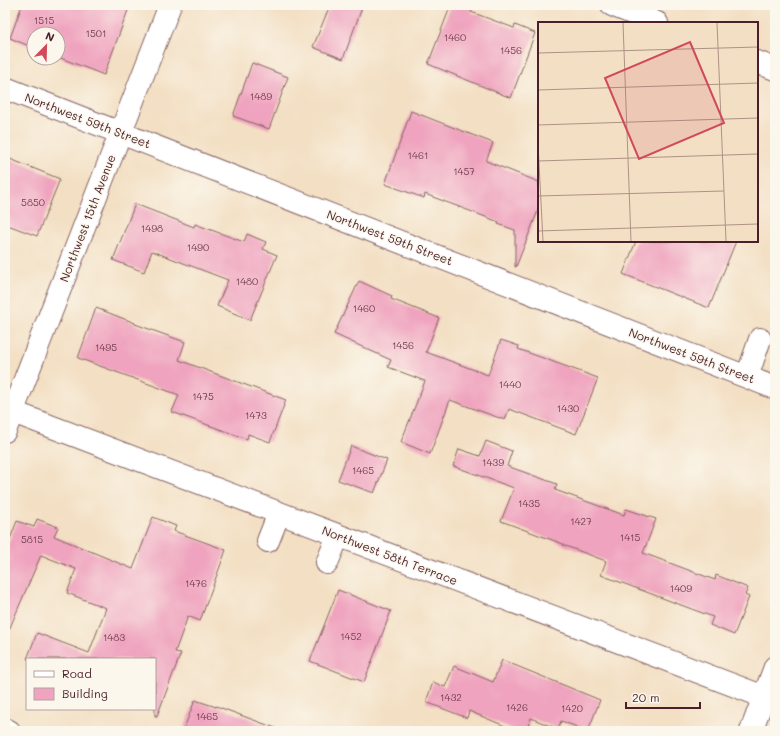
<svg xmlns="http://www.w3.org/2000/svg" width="780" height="736" font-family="Mali,sans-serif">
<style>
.building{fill:#efa3be}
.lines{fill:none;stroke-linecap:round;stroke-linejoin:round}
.minor-casing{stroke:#856260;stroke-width:24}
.minor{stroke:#fff;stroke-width:22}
.labels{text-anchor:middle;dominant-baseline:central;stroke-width:3;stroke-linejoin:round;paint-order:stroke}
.number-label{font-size:10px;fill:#734050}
.street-label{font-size:12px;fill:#4a1f2b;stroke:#fbf7ec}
.inset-road{fill:none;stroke:#af9286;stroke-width:1}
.view{fill:#d1495b;fill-opacity:0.15;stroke:#d1495b;stroke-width:2}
.inset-edge{fill:none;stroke:#4a1f2b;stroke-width:2}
</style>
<rect width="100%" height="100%" fill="#fbf7ec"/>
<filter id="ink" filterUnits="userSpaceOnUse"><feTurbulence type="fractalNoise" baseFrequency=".025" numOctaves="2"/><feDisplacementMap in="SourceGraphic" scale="8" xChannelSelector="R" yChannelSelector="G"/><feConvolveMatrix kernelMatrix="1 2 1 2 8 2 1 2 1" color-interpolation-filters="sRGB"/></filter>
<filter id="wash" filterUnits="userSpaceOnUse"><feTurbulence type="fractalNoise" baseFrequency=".012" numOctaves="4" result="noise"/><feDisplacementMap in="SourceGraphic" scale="16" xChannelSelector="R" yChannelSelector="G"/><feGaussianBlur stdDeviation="0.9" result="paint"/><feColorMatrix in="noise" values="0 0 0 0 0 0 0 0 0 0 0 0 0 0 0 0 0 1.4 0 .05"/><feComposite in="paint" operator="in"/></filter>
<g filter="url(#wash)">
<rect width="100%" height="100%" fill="#f3dfc3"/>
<g id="blocks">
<path class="building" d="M22 5H130L104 75 58 57V34H34V48L10 38Z
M330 5H363L343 59 313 47Z
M451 5H474L471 12 514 28 515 25 535 33 511 98 428 64Z
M252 63 288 77 269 129 233 116Z
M411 111 493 143 486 161 539 182V208L516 267H515V230L498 224 499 222 425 194 424 198 385 184Z
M5 157 60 179 37 236 5 224Z
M135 204 194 227 195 224 244 242 247 234 266 242 263 249 277 255 250 320 217 306 228 280 152 251 144 272 113 260Z
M636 241H736L709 308 623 274Z
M359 281 392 296 391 299 439 318 426 352 488 375 501 340 519 346 518 349 598 378 576 434 509 409 505 420 450 400 430 454 401 442 425 381 388 367 391 360 334 334Z
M96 308 135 323V324L185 342 179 360 286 400 270 442 248 434 247 439 172 412 179 395 78 358Z
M486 441 512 451 507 466 557 484 555 490 624 515 626 509 656 519 643 553 715 580 716 575 748 588 745 595 749 597 734 635 710 625 713 617 601 575 606 561 563 545V544L501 521 514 488 453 466 459 449 480 456Z
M351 446 387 460 374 493 338 480Z
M153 517 176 526 174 531 226 550 200 621 188 616 175 652 181 653 157 716H155V659H27L37 633 89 653 106 608 67 593 76 569 41 555 5 639V552L17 521 34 527 37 519 58 527 54 536 133 569Z
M338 590 391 611 364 682 310 661Z
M502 660 600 700 588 731 561 721 558 729 531 718 526 731H517L469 711 467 718 426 702 433 682 445 687 454 666 493 682Z
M195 700 216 707V706L278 729 277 731H183Z"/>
</g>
</g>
<g filter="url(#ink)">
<use href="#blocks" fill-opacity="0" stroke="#856260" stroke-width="1"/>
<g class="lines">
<g class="minor-casing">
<path id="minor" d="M612 5 657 23
M757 62 775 69
M5 88 775 388
M747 377 760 339
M5 409 775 701
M5 431 170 5
M268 541 279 513
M327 563 338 536
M5 729 9 731
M751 731 775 667"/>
</g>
<use href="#minor" class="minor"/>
</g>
</g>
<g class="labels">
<g class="number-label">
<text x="44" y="20">1515</text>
<text x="96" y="33">1501</text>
<text x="455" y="37">1460</text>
<text x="511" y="50">1456</text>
<text x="261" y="96">1489</text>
<text x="418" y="155">1461</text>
<text x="464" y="171">1457</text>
<text x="33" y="202">5850</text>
<text x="152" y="228">1498</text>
<text x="198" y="247">1490</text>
<text x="247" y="281">1480</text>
<text x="364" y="308">1460</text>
<text x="403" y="345">1456</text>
<text x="106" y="347">1495</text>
<text x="510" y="384">1440</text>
<text x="203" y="396">1475</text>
<text x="568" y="408">1430</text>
<text x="256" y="415">1473</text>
<text x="493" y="462">1439</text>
<text x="363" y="470">1465</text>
<text x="529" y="503">1435</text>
<text x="581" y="521">1427</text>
<text x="630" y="537">1415</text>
<text x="32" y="539">5815</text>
<text x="196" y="583">1476</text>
<text x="681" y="588">1409</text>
<text x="351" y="636">1452</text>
<text x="114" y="637">1483</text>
<text x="451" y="697">1432</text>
<text x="517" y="707">1426</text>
<text x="572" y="708">1420</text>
<text x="207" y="716">1465</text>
</g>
<g class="street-label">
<text transform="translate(88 120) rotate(21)">Northwest 59th Street</text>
<text transform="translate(87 218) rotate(-69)">Northwest 15th Avenue</text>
<text transform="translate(390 237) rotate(21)">Northwest 59th Street</text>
<text transform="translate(692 355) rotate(21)">Northwest 59th Street</text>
<text transform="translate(390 555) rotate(21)">Northwest 58th Terrace</text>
</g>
</g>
<g transform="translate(538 22)">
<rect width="220" height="220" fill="#f3dfc3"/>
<path class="inset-road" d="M85 1 93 219M179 1 188 219M0 31 220 25M0 68 220 61M0 103 220 96M0 122 5 219M0 139 220 132M0 174 186 169M0 209 220 202"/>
<path class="view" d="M152 20 186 101 101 137 67 56Z"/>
<rect width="220" height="220" class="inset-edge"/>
</g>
<rect width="780" height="736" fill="none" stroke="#fbf7ec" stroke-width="20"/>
<rect x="26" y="658" width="130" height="52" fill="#fbf7ec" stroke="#b4a19f"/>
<rect x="34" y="671" width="20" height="6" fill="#ffffff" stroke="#b4a19f"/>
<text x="62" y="678" font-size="12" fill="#4a1f2b">Road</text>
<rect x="34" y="688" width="20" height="12" fill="#efa3be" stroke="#b4a19f"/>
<text x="62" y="698" font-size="12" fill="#4a1f2b">Building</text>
<g transform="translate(46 46) rotate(23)"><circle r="19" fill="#fbf7ec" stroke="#b4a19f"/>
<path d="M0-3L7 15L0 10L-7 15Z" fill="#d1495b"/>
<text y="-6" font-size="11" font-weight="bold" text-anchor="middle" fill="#4a1f2b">N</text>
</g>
<path d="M626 702v6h74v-6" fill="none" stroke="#4a1f2b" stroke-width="2"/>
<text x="632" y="702" font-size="12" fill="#4a1f2b" stroke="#fbf7ec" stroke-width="3" paint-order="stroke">20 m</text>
</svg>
